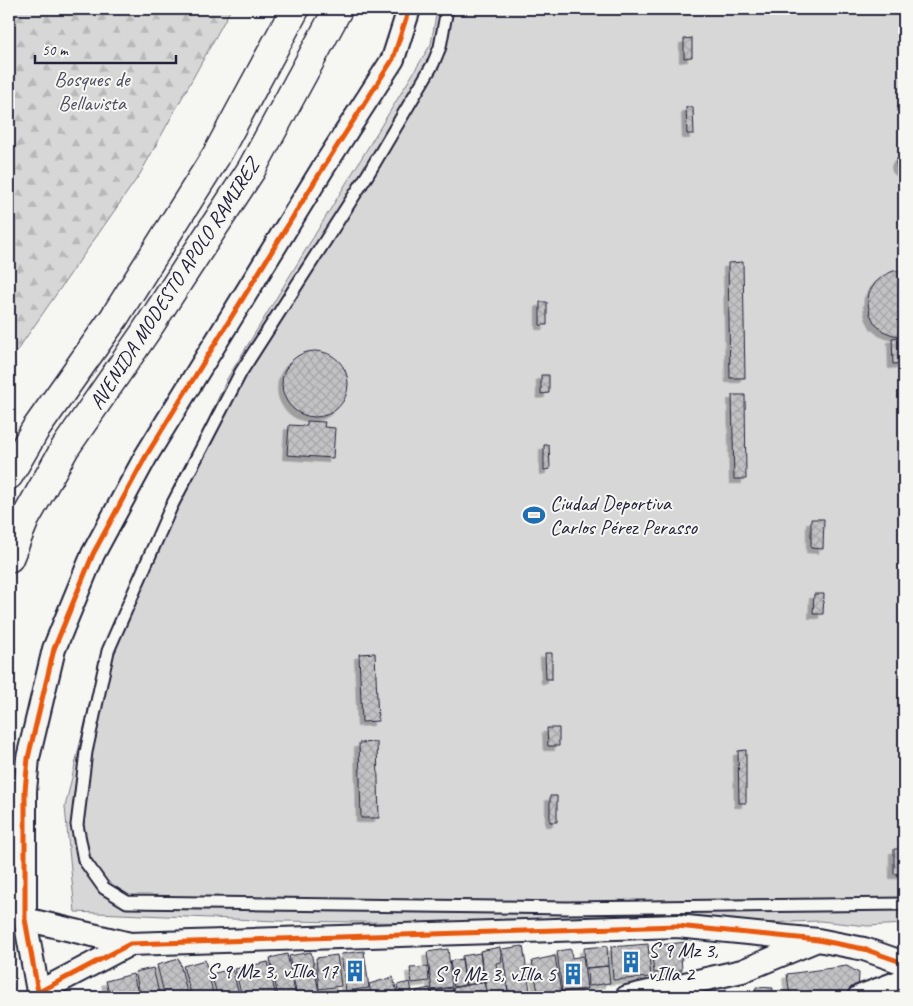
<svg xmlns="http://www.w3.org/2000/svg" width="913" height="1006" font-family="Caveat,sans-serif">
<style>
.forest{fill:url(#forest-firs);stroke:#7c7c89}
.garden{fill:#d7d7d7;stroke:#7c7c89}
.building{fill:url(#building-cross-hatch);stroke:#22223b;filter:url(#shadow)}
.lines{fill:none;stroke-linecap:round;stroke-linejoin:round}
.lane-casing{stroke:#22223b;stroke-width:15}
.street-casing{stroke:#22223b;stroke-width:26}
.primary-casing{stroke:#22223b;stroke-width:31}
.lane{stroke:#f6f6f2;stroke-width:11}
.street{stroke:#f6f6f2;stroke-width:22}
.primary{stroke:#f6f6f2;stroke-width:28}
.cycleway-casing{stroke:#f6f6f2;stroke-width:8}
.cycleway{stroke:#e8590c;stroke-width:5}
.labels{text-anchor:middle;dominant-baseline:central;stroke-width:4;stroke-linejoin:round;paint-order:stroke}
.park-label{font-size:21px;fill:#4f4f62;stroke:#f6f6f2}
.street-label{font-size:21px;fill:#22223b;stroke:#f6f6f2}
.poi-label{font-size:21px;fill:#22223b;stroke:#f6f6f2;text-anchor:start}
</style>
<defs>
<pattern id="forest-firs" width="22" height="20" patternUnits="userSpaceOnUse" patternTransform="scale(1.25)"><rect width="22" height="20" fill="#d7d7d7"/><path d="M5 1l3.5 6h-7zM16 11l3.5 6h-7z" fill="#b8b8b9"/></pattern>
<pattern id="building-cross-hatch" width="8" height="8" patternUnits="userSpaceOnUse" patternTransform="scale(1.25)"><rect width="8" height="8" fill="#c2c2c4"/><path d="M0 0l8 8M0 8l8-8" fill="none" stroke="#a6a6a9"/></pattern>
<filter id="shadow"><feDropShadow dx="-4.5" dy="4.5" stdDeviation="0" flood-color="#0004"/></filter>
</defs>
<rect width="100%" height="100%" fill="#f6f6f2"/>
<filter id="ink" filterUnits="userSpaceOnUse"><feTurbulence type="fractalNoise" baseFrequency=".02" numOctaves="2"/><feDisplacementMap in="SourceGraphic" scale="10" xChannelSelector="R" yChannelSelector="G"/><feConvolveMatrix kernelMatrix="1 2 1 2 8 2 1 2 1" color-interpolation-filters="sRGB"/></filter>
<g filter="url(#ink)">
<path class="forest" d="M9 9H231L140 174 9 362Z"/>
<path class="garden" d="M437 9H904V924L868 926 820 921 677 926 278 921 75 912 65 807 102 651 227 379 431 44Z"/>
<path class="building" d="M692 38V57L684 58V39Z
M686 107H693L694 134H687Z
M904 155V171H903L899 170 897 167 896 163 897 159 900 156Z
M743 262 745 378H730L728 263Z
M893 271H904V336H903L893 335 883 331 875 324 870 314 868 303 869 293 875 283 883 276Z
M540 302H547V325H540Z
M904 337V363L893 364 892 338Z
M282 384a33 33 0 1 1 66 0a33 33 0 1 1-66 0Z
M541 375H549V393L541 394Z
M732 395H745L746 479H734Z
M307 421 325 422 324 427 335 428 333 458 287 455 289 425 307 426Z
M544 445H549L550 469 544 470Z
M811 519H824L823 549 811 548Z
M814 594H824L823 614H813Z
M375 653 378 721 362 722 359 654Z
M545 653H552V679H546Z
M547 728H559V746H548Z
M377 742 379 818H361L359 743Z
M746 750V803H739L738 751Z
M550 796H557V822H550Z
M894 849H904V874H894Z
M686 942 687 956 681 957 682 970 654 973 651 946Z
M648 944 651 977 613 980 611 947Z
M523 946 531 997H509L502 949Z
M607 946 608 966 585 968 584 948Z
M500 947 502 962 496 963 499 982 506 981 509 997H488L480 951Z
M448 949 452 987 432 990 427 952Z
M571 949 572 958 583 956 587 989 562 992 557 951Z
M364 951 369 988 346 991 341 954Z
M311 952 320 997H297L289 956Z
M480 953 484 982 466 985 462 956Z
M287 954 296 997H278L270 958Z
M337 955 341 986 319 989 316 958Z
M555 956 561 993 539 997 532 961Z
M179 959 188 997H165L157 965Z
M462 959 465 985 454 987 450 961Z
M205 960 214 997H192L183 966Z
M268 962 276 997H242L235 969Z
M608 966 610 983 588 986 587 968Z
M847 966 859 973 858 994 845 997H790L787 974Z
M428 967 429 981 412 983 410 968Z
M153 968 160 997H141L135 972Z
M232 969 240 997H218L211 974Z
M133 974 139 997H110L106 981Z
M393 977 398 997H372L369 984Z
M410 982 413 997H399L397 985Z
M484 982 487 997H455L453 988Z
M756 987 773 988 772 997H755Z
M430 988 432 997H417L416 991Z
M452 988 454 997H433L432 991Z
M742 992V997H719V995Z"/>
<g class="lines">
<g class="lane-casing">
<path id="lane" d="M447 9 440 47 433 64 368 174 241 372 171 507 108 651 86 752 77 825 84 860 104 888 127 902 567 908 904 904"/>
</g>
<g class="street-casing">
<path id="street" d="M25 919 130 944
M37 993 130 944 677 926 818 940 864 949 904 963
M39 997 25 919V791L28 758 54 649 93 554 146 456 323 168 393 59 409 9
M627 997 742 971 815 941
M859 997 904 980"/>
</g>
<g class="primary-casing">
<path id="primary" d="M9 475 35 430 114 318 216 156 295 9
M9 558 25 519 65 448 144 334 251 170 338 9"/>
</g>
<use href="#lane" class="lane"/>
<use href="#street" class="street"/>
<use href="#primary" class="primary"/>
<g class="cycleway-casing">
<path id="cycleway" d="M37 993 130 944 677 926 818 940 864 949 904 963
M39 997 25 919V791L28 758 54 649 93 554 146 456 323 168 393 59 409 9"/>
</g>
<use href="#cycleway" class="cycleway"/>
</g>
</g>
<defs>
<g id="stadium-bare" transform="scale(1.725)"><path d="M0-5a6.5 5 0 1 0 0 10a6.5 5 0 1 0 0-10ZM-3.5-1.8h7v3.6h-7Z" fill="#1f6fb2" stroke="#f6f6f2" stroke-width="2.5" paint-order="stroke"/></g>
<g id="building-bare" transform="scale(1.725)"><path d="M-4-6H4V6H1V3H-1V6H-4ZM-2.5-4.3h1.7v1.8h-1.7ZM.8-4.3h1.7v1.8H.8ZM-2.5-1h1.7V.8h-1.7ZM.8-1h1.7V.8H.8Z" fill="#1f6fb2" stroke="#f6f6f2" stroke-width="2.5" paint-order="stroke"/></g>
</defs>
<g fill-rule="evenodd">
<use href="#stadium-bare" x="534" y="515"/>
<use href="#building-bare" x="631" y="962"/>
<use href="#building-bare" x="355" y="971"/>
<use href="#building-bare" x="573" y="974"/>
</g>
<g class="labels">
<g class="park-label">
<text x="92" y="79">Bosques de<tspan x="92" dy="24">Bellavista</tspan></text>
</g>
<g class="street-label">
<text transform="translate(174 284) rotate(-57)">AVENIDA MODESTO APOLO RAMIREZ</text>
</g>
<g class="poi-label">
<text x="550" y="503">Ciudad Deportiva<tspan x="550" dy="24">Carlos Pérez Perasso</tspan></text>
<text x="648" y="950">S 9 Mz 3,<tspan x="648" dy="24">vIlla 2</tspan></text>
<text x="338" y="971" text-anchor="end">S 9 Mz 3, vIlla 17</text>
<text x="556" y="974" text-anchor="end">S 9 Mz 3, vIlla 5</text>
</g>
</g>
<rect width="913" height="1006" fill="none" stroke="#f6f6f2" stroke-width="30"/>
<rect x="15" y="15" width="883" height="976" fill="none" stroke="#22223b" stroke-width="2" filter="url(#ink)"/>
<path d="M35 55v8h141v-8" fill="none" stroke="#22223b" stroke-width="2.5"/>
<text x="42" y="55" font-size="15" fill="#22223b" stroke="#f6f6f2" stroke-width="4" paint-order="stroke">50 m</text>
</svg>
